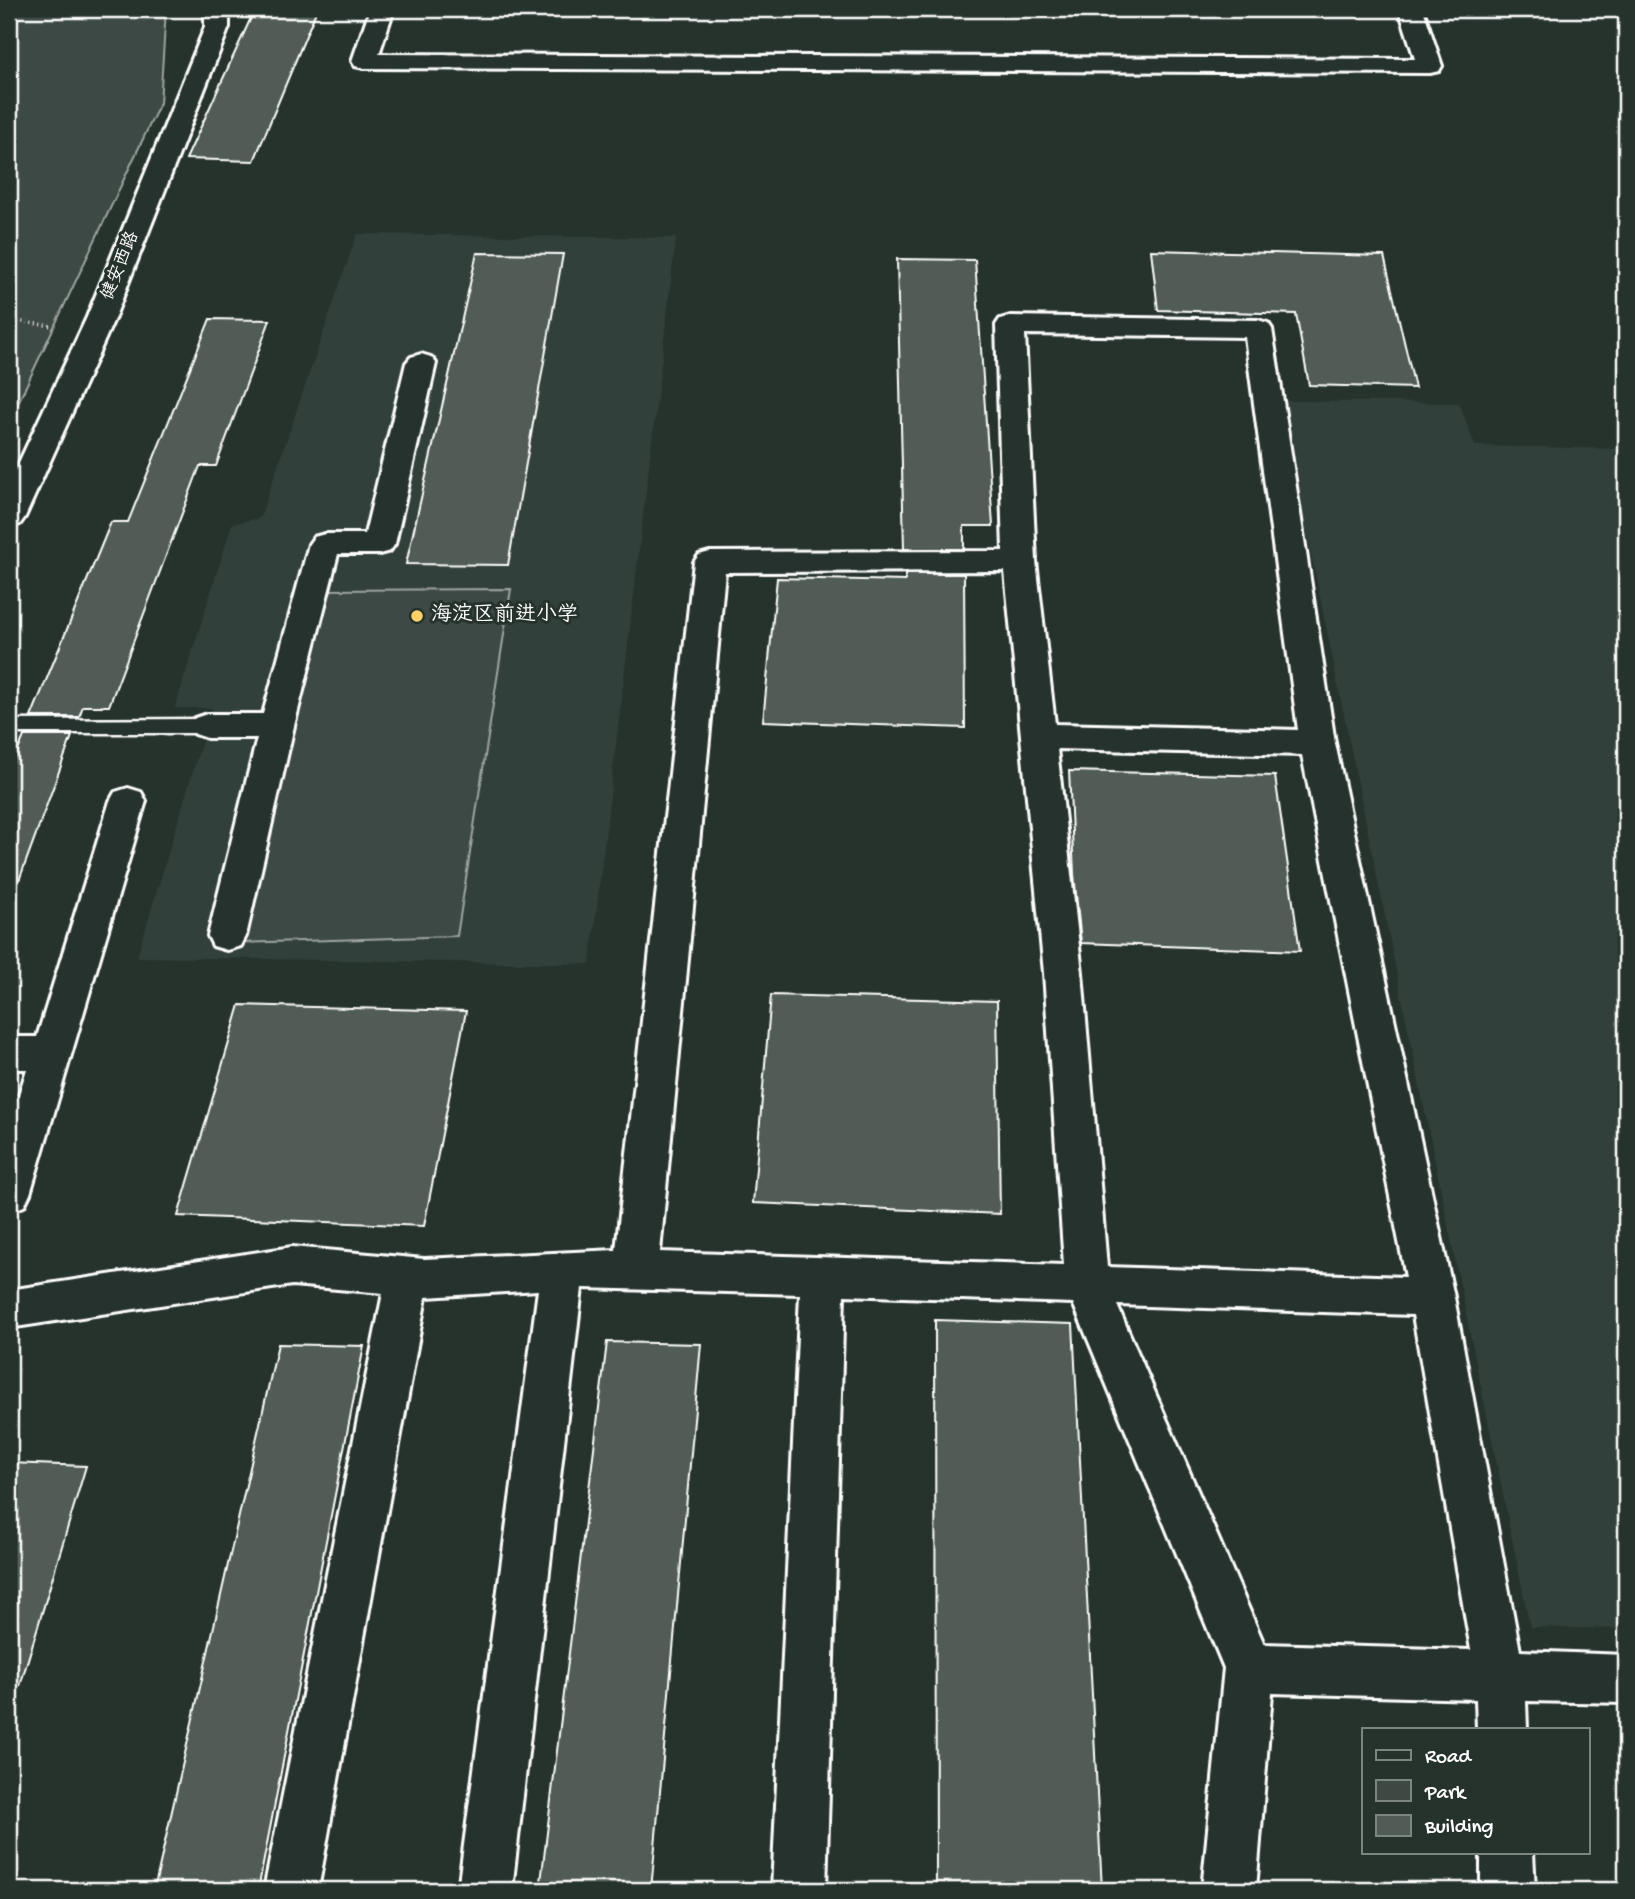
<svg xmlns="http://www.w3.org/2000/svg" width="1635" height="1899" font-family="'Gochi Hand','LXGW WenKai TC',sans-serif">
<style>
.built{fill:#333f3a}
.green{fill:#3e4944;stroke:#9ea4a2;stroke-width:2}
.building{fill:#515c57;stroke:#fff;stroke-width:2}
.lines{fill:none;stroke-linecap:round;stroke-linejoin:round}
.lane-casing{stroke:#fff;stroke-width:5}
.street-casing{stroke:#fff;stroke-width:6}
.path{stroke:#fff;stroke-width:3.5;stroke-dasharray:1 3.5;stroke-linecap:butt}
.lane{fill:#26332d;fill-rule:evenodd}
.street{fill:#26332d;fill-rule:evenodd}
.poi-dot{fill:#ffd166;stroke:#26332d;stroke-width:2.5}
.labels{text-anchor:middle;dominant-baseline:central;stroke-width:6;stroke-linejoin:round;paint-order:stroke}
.far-street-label{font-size:18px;fill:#fff;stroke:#26332d}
.poi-label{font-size:21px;fill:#fff;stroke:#26332d;text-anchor:start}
</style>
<rect width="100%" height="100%" fill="#26332d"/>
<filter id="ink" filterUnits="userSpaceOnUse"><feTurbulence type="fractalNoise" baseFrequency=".0143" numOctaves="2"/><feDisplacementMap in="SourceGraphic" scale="14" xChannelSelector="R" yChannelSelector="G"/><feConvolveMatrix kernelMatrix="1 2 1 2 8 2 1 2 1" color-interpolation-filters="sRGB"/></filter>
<g filter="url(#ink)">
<path class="built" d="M357 234 676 238 590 964 137 957 212 708H175L232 524 260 518Z
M1280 401 1459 403 1475 446 1626 449V1629L1530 1627Z"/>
<path class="green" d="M9 9H166L160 103 9 422Z
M511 589 457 936 239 943 318 590Z"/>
<path class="building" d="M255 9H317L254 161 186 159Z
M1151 250 1384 256 1415 388 1309 385 1296 314 1158 310Z
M477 253 563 254 508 565 406 564Z
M897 259 975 260 993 526H964V549H904Z
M210 319 270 320 216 466H200L109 706H83L79 717H31L111 522H128Z
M905 574H964L965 728 763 721 777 578 905 581Z
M24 736H72L14 894 9 893V772Z
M1069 771 1275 776 1300 951 1081 943 1074 874Z
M771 995 997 1001 1000 1214 753 1203Z
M240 1005 466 1011 424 1226 178 1216Z
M935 1320 1073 1324 1102 1890H936Z
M607 1342 701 1344 651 1890H540Z
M278 1344 364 1346 258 1890H154Z
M9 1463 86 1466 20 1686 9 1684Z"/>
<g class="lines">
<g class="lane-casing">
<path id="lane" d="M207 719 214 721 217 726 214 731 207 733H9V720Z"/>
</g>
<g class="street-casing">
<path id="street" d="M205 9H229V27L115 317 25 517 20 524 9 527V484L87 317 205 27Z
M370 9H394L379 54 1415 59 1399 9H1423L1442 66 1439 71 1430 73 364 68 355 66 352 61Z
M1010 316 1258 320 1268 323 1272 329 1335 743 1454 1297 1520 1651 1626 1655V1703L1526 1701 1527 1729H1477L1476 1699 1272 1693 1256 1890H1202L1224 1668 1073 1303 844 1295 826 1890H772L800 1294 582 1288 512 1890H458L538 1290 426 1297 318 1890H264L383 1293 292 1285 9 1328V1290L292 1247 424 1259 616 1250 694 562 699 555 710 552 1003 551 996 325 1000 319ZM1025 334 1245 337 1298 730 1055 724 1036 561ZM1005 571 1044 973 1064 1265 660 1252 725 572ZM1057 749 1302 755 1406 1277 1107 1267 1082 973ZM1117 1305 1413 1315 1471 1650 1264 1644Z
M421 354 431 357 436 363 395 544 390 551 379 554H338L294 726 246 936 241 946 227 950 213 946 208 936 257 738H207L195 734 190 726 195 718 207 714H263L309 544 314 537 325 534H365L406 363 411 357Z
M128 788 141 792 146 801 30 1194 24 1206 9 1212V1127L27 1069H9V1037H37L110 801 115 792Z
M1481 1852H1533L1535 1890H1481Z"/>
</g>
<path class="path" d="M9 320 52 326"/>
<use href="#lane" class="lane"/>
<use href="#street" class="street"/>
</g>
</g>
<circle class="poi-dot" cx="417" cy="616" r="7"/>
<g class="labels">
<g class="far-street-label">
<text transform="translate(121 266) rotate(-68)">健安西路</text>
</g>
<g class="poi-label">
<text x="431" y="616">海淀区前进小学</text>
</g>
</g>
<rect width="1635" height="1899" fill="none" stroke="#26332d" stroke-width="35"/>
<rect x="18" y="18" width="1600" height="1864" fill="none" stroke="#fff" stroke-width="2.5" filter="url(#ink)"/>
<rect x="1362" y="1728" width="228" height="126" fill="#26332d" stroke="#7d8581" stroke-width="2"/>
<rect x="1376" y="1750" width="35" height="10" fill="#26332d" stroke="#7d8581" stroke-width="2"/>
<text x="1425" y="1762" font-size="21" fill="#ffffff">Road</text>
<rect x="1376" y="1780" width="35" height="21" fill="#3e4944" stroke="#7d8581" stroke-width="2"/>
<text x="1425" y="1798" font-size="21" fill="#ffffff">Park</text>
<rect x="1376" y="1815" width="35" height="21" fill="#515c57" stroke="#7d8581" stroke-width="2"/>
<text x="1425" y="1832" font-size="21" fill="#ffffff">Building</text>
</svg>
